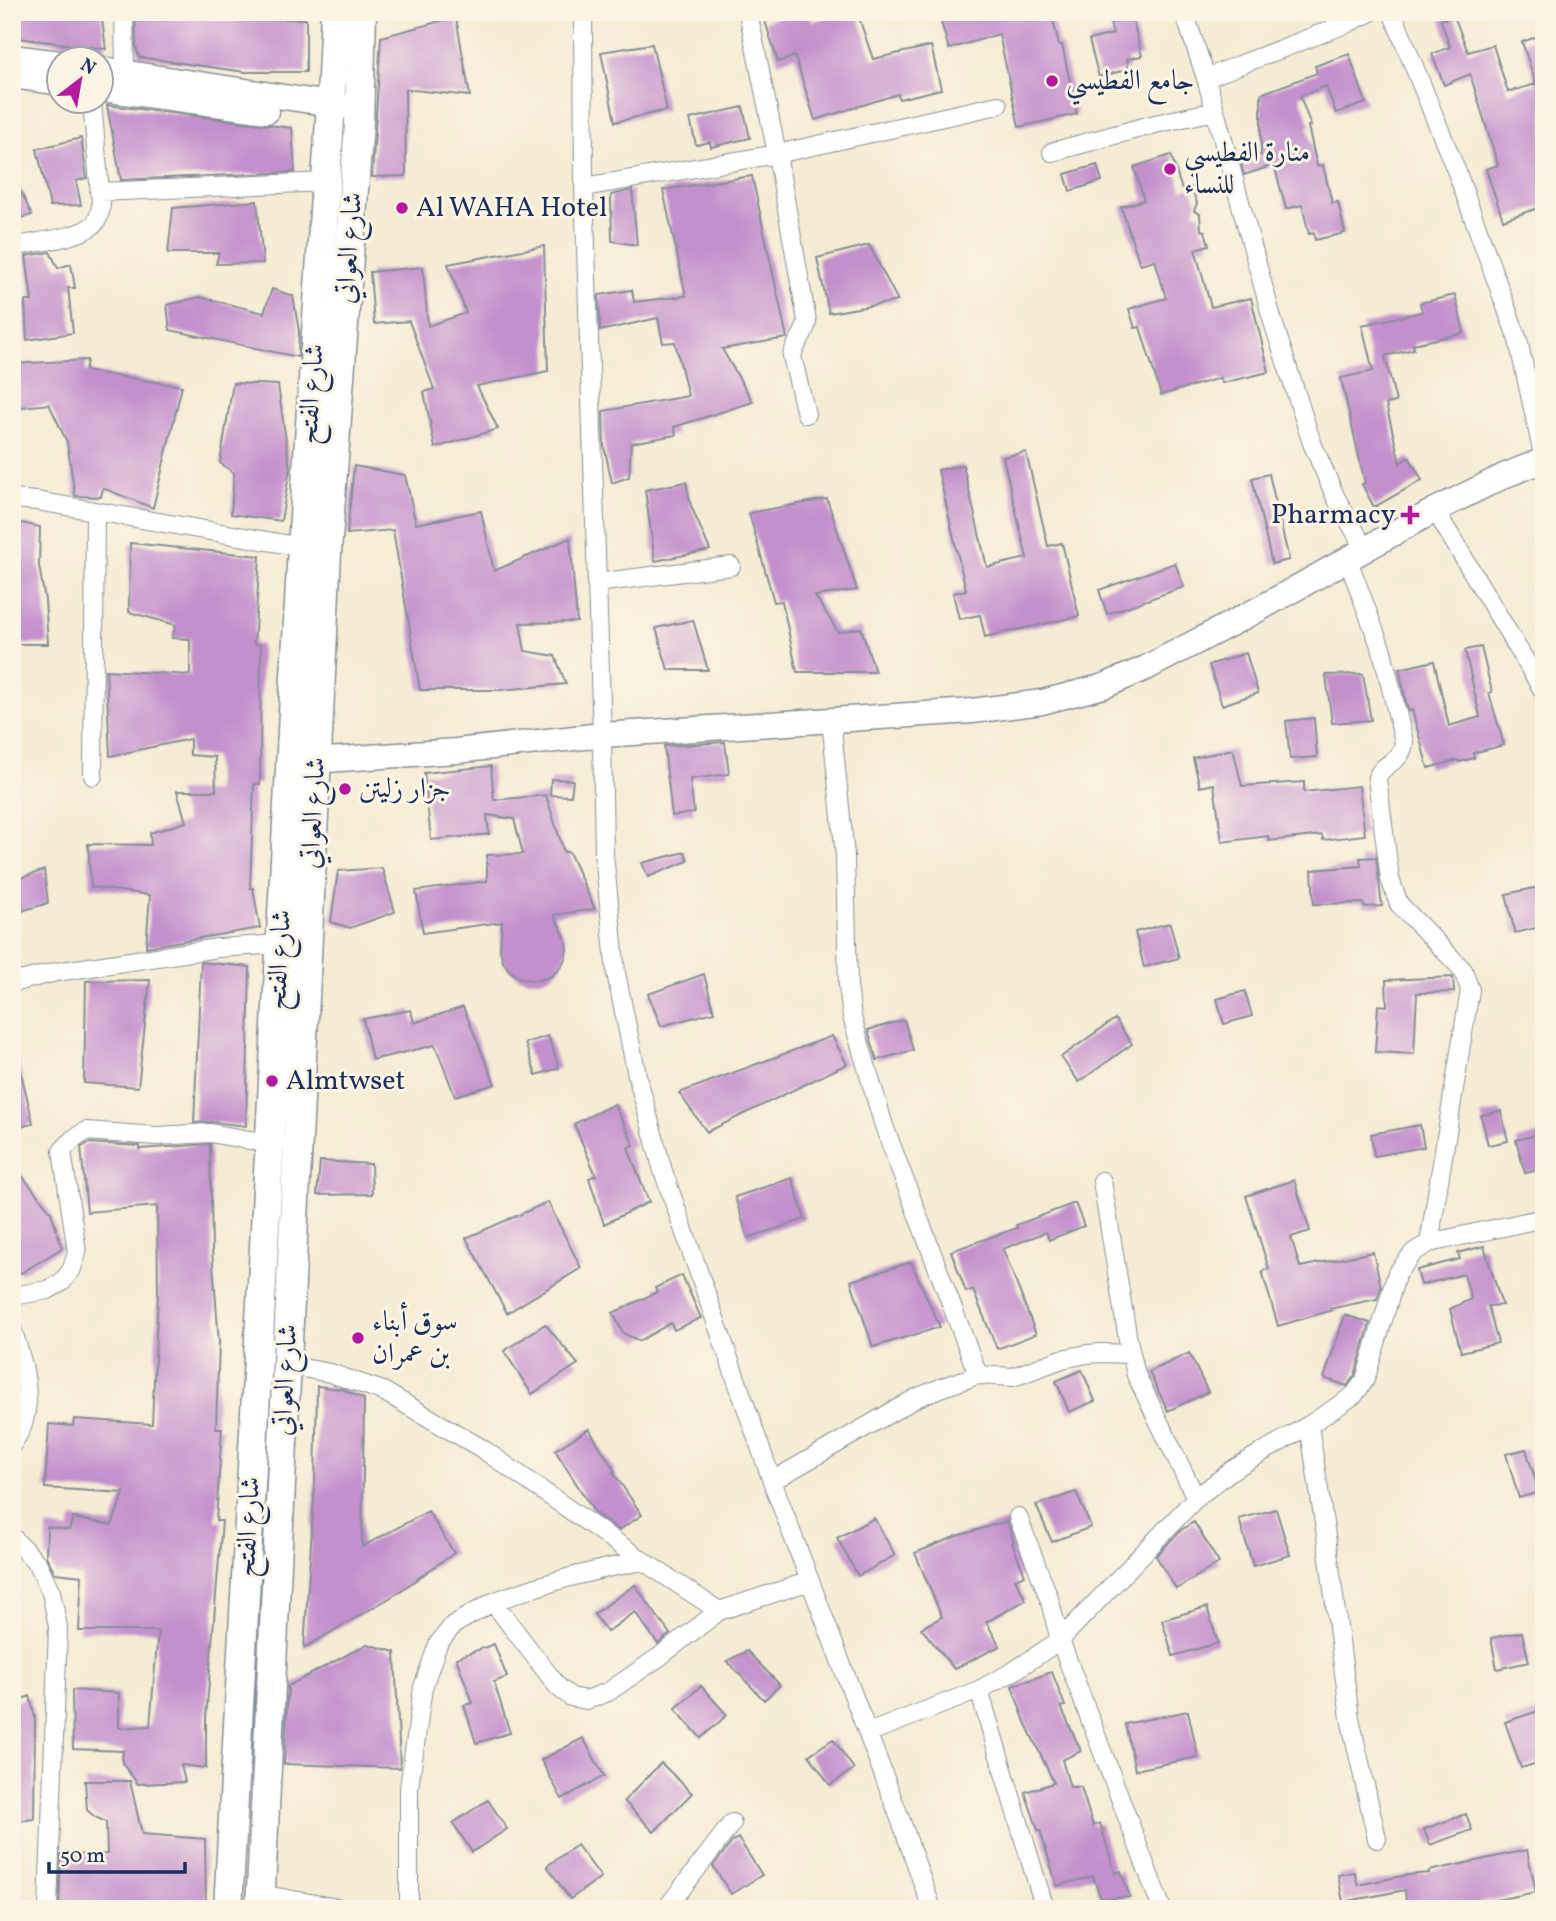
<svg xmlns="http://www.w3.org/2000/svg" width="1556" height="1921" font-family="Vollkorn,Amiri,serif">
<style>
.building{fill:#c38fcd}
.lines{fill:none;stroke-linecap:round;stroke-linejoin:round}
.street-casing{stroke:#888e98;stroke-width:20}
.secondary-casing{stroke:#888e98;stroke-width:27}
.primary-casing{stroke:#888e98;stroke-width:31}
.street{stroke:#fff;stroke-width:18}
.secondary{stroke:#fff;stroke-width:24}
.primary{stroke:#fff;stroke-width:28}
.poi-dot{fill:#b5179e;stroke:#fcf5e5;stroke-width:2.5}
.labels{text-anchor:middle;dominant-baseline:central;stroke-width:6;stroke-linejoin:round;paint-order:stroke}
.poi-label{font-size:28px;fill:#1b2f5e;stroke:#fcf5e5;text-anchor:start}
.street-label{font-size:28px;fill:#1b2f5e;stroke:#fcf5e5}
</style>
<rect width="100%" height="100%" fill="#fcf5e5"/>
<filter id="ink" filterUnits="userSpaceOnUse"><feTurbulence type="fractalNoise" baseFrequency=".0143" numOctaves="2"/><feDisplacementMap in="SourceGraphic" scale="14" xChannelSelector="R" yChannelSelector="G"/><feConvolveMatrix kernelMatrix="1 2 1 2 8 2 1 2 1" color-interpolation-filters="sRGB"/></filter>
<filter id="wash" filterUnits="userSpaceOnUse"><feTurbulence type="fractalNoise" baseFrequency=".00686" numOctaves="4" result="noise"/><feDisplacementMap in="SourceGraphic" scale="28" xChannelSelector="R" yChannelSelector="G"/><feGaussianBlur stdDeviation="1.57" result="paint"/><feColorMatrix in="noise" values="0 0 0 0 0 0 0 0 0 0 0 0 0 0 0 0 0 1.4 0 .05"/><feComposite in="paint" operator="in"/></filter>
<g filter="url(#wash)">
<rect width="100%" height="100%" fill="#f4ecd3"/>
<g id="blocks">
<path class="building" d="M12 12H101L106 49 18 38Z
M135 12H196L234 18 306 19V72H245L139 57 136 46Z
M793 12H809L812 22 840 12H857L873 59 931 46 941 89 899 99 898 94 815 120 795 56 778 62 765 21Z
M938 12H1051L1059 45H1062L1077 114 1019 127 999 34 949 49Z
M1454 16 1468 52 1493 45 1508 92 1536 84 1522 42 1544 34V206L1503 220 1486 169 1498 165 1470 74 1444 85 1432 54 1450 47 1441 20Z
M456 17 470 96 405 89 406 176 372 177 381 37Z
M1132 17 1142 56 1127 59 1129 69 1099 77 1089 40 1113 34 1110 23Z
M652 44 667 110 615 122 601 52Z
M1349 54 1366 103 1336 113 1326 86 1300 96 1311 126H1308L1317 166 1323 165 1332 203 1338 202 1345 233 1315 240 1314 233 1309 234 1302 205 1286 209 1274 165 1244 175 1241 162 1261 155V94L1317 73 1315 66Z
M107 105 292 128 295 172 121 180Z
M743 107 750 138 711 147 710 142 696 145 690 119Z
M81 138 87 178 76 181 81 205 50 206 37 149Z
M1171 155 1182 190 1191 187 1197 203 1194 211 1200 214 1201 230 1205 231 1209 245 1195 249 1211 307 1251 298 1269 372 1222 383 1220 378 1161 395 1140 327 1135 328 1129 309 1166 298 1155 260 1140 264 1121 207 1144 200 1134 167Z
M1097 165 1102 181 1070 191 1065 174Z
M12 173 32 215 12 220Z
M752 176 787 338 722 349 753 402 674 427 676 435 631 443 629 477 612 483 604 446 603 411 688 396 675 342 663 343 658 318 600 331 599 295 632 290 634 302 686 296 663 190Z
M632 190 637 245 612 241 611 195Z
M257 201 263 263 216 264 219 253H168L173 208Z
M869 245 898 301 829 313 817 258Z
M544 246 548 371 477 386 498 429 435 448 424 392 434 389 409 321 374 324 370 272 423 267 428 326 466 313 448 264Z
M50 252 58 268 71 264 75 288H68L73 333 27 340 25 301H32L26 256Z
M272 289 293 296 299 331 298 357 170 330 167 305 200 297 264 313Z
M1455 295 1464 333 1413 344 1414 349 1385 356 1396 402 1386 404 1400 463 1409 457 1422 480 1374 507 1362 484 1365 483 1341 378 1373 371 1362 325 1422 312 1420 303Z
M87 360 85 371 182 386 153 508 103 488 101 497 75 496 67 442 49 404 12 408V364Z
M233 383 278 385 290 469 281 521 231 514 234 473 220 463Z
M1026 452 1048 546 1062 543 1079 616 985 637 980 615 959 619 953 593 966 590 938 470 963 465 987 567 1027 558 1003 457Z
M354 466 405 475 416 524 481 511 494 571 570 538 577 622 520 623 525 651 555 656 566 684 500 690H420L393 530 347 534Z
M1269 474 1289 560 1272 564 1252 478Z
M686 482 691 506 710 550 655 561 645 490Z
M827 499 857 590 815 596 838 632 861 628 875 672H797L782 601 774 602 749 513Z
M12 521 40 527 39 566 45 600 48 644H12Z
M130 543 260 556 254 644 261 645 260 784H254L250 888H253L260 928 146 947 150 895 91 887 88 844 151 845 150 833 186 822 177 791H216L215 757 190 755V739L110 756 106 670 190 675V639L172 638 176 625 129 612Z
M1175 563 1184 587 1107 614 1099 590Z
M693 620 708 670H668L656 628Z
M1481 647 1492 692 1489 693 1504 745 1473 753 1474 758 1459 762 1458 760 1428 768 1412 710 1408 711 1399 669 1434 661 1449 726 1480 717 1465 650Z
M1246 653 1258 693 1222 705 1209 665Z
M1363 674 1371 720 1332 723 1326 675Z
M1314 718 1317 757 1290 759 1286 721Z
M725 742 729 774 690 779 694 813 672 816 664 746Z
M1233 749 1242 786 1304 782V792L1359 786 1365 835 1323 840 1322 835 1269 841 1268 836 1222 842 1214 784 1200 787 1193 758Z
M491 766 494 800 546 795 564 852H569L595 909 554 915 565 937 567 948 565 959 559 969 551 976 540 980H529L518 977 509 970 503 961 500 950 502 922 423 933 416 891 487 881V855L523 854 514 819 487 815 489 834 431 840 424 773Z
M551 779 573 780 571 796 550 795Z
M685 852 688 861 648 877 642 863Z
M1376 857 1382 906 1364 907 1363 903 1314 904 1312 870 1361 866 1360 858Z
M382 868 395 912 350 928 331 922 338 871Z
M44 870 48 903 12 914V881Z
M1544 886V926L1515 933 1506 894Z
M1170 923 1179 958 1144 967 1135 932Z
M201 962 250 967 246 1126 212 1122 194 1123Z
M704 974 714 1012 661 1026 648 994Z
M1453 977 1454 992 1417 993 1414 1054 1375 1052 1378 1005 1387 1006 1386 980Z
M150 980 138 1087 84 1083 86 981Z
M1245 991 1252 1016 1224 1024 1217 999Z
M463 1007 495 1084 455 1096 435 1045 372 1060 363 1019 411 1010 414 1023Z
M1115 1019 1132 1044 1079 1082 1061 1057Z
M904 1020 913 1050 877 1060 868 1030Z
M548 1036 559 1068 536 1075 525 1043Z
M832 1036 847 1064 707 1132 679 1093Z
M12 1060H18L33 1123 12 1130Z
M614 1104 634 1145 628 1148 649 1202 604 1224 589 1178 596 1175 574 1124Z
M1501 1111 1508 1141 1488 1145 1481 1115Z
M1420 1125 1424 1147 1374 1156 1371 1134Z
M1544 1133V1169L1525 1173 1516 1140Z
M89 1143 140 1146V1149L210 1144 212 1250 219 1342 216 1428H222L216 1521H222L206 1718V1768L181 1765 185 1782 138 1784 122 1763 123 1751 73 1749 72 1690 119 1693V1728L150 1726 158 1631H79L82 1576 55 1573 46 1556 47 1527 69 1530 73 1518 112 1525 124 1493 45 1488 49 1424 73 1426 74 1419 152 1424 158 1293 157 1206 87 1212 81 1147Z
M320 1161 371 1164 372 1194 317 1195Z
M12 1163 51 1212 62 1248 21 1273 12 1266Z
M792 1178 805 1219 748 1238 735 1197Z
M1294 1180 1310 1231 1291 1237 1300 1267 1373 1252 1381 1287 1377 1299 1329 1309 1333 1310 1278 1326 1262 1271 1269 1269 1246 1196Z
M548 1202 581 1268 507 1313 466 1238Z
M1075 1203 1084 1226 1049 1240 1046 1232 1003 1249 1036 1334 997 1349 973 1290 966 1292 951 1251 1017 1228 1016 1225Z
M1484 1246 1502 1305 1488 1306 1498 1343 1461 1352 1450 1309 1471 1299 1464 1274 1421 1285 1417 1270 1460 1259 1458 1253Z
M911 1262 940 1327 873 1347 851 1281Z
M682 1275 701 1318 674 1330 671 1323 639 1341 623 1333 613 1313 657 1292 655 1288Z
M1345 1315 1370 1323 1355 1375 1347 1386 1324 1378Z
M545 1324 578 1364 532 1394 504 1351Z
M1189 1353 1208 1392 1168 1411 1149 1372Z
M1082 1370 1095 1401 1069 1412 1056 1381Z
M317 1386 342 1389 364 1399 362 1547 428 1511 454 1553 393 1596 304 1648 315 1483Z
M589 1429 615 1471 613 1472 642 1515 619 1530 595 1513 555 1450Z
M1526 1449 1539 1492 1519 1498 1506 1454Z
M1076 1492 1091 1527 1052 1542 1036 1505Z
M1276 1509 1290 1555 1253 1566 1239 1519Z
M874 1518 895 1555 858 1576 837 1538Z
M1007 1521 1014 1542 1012 1543 1025 1575 1015 1579 1026 1600 986 1622 1000 1646 954 1669 921 1628 942 1617 915 1553 957 1536Z
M1194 1522 1219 1563 1176 1589 1156 1556 1181 1530Z
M635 1585 670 1634 658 1644 635 1612 607 1632 594 1614Z
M1207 1607 1218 1643 1173 1656 1162 1620Z
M1522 1632 1529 1662 1497 1669 1491 1638Z
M367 1644 395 1652 400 1768 284 1764 288 1686Z
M494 1644 507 1677 494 1682 510 1733 476 1743 464 1705 473 1703 456 1658Z
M747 1651 780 1685 764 1700 727 1661Z
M1052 1672 1065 1706 1061 1707 1081 1751 1062 1760 1070 1787H1081L1093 1826 1100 1823 1115 1873 1121 1871 1130 1897 1101 1899 1093 1876 1057 1886 1040 1830H1038L1025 1792 1054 1783 1025 1722 1012 1686Z
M701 1686 727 1715 701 1738 675 1709Z
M30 1696 35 1718 34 1819 12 1822V1703Z
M1544 1709V1761L1521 1768 1505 1722Z
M1188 1711 1198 1757 1135 1770 1125 1724Z
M583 1738 604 1776 562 1799 541 1760Z
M833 1739 854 1769 830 1785 809 1755Z
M661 1763 692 1793 654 1832 624 1801Z
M85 1781H130L142 1834 205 1839 206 1909H59L61 1855 107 1854 106 1822 95 1817 87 1810Z
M488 1800 507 1829 472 1852 453 1823Z
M1466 1814 1472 1830 1430 1845 1424 1829Z
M738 1838 762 1875 731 1894 713 1866 733 1841Z
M577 1845 601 1877 570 1899 547 1866Z
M1527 1850 1536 1892 1481 1903 1483 1909H1407L1405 1890 1343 1902 1338 1875 1354 1872 1358 1885 1407 1875 1429 1873V1871Z"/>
</g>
</g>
<g filter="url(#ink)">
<use href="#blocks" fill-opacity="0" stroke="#888e98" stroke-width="2"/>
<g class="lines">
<g class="street-casing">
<path id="street" d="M124 12 125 72
M583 12 584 187 602 735 604 854 616 973 637 1075 663 1171 772 1481 901 1821 932 1909
M748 12 777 154 807 321C806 334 795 343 792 356L806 414
M1184 12 1206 78 1273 322 1312 443 1336 498 1365 549
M1392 12 1458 175 1518 340 1544 459
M1206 78 1348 23 1371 12
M1052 152 1155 124 1215 111
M584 187 777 154 998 105
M99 192 325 182
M12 247C33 242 77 239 93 225 99 220 100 212 101 205L92 102
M12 499 37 501 302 547
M1435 510 1544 692
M1348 560 1382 651 1404 742C1402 764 1383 761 1377 778L1390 879 1399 904 1463 970 1470 990 1429 1243
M596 583 731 566
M831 720 845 856 848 986 852 1017 884 1126 978 1375
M93 776 95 511
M12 983 56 972 218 948 280 944
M1102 1181 1128 1340 1136 1375 1196 1498
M12 1296 48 1290 62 1282 72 1269 77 1252 62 1151 73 1139 86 1131 157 1136 210 1133 277 1145
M12 1329C22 1358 33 1393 23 1424 21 1431 16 1438 12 1444
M287 1365 330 1373 383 1391 481 1448 643 1561 719 1611
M1309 1425 1326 1536 1350 1718 1377 1839
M772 1481 916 1398 940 1388 978 1375 1013 1377 1062 1359 1087 1354 1101 1353 1130 1354
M1018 1517 1049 1598 1060 1640 1162 1909
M12 1537 38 1564 51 1592 58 1627 48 1909
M493 1602C543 1583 591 1570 643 1561
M979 1690 1045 1909
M868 1733 979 1690 1014 1671 1060 1640 1196 1498 1232 1470 1309 1425 1335 1408 1354 1395 1365 1380 1397 1273 1414 1252 1429 1243 1544 1218
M260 1894 344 1909
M409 1909V1788L423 1687 438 1644 453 1625 493 1602 558 1687 571 1697 586 1700 608 1692 659 1657 719 1611 810 1581
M666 1909 732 1823"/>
</g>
<g class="secondary-casing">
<path id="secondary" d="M12 57 60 63
M102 69 349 107
M12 76 60 83
M102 89 267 111
M298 762 456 751 602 735 972 711 1042 702 1104 686 1146 668 1259 609 1435 510 1506 475 1544 460"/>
</g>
<g class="primary-casing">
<path id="primary" d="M228 1909 302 547 330 119 335 12
M260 1909 327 552 359 123 362 12"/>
</g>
<use href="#street" class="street"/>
<use href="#secondary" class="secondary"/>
<use href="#primary" class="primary"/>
</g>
</g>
<g class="poi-dot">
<circle cx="1052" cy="81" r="7"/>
<circle cx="1170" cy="169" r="7"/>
<circle cx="402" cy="208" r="7"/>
<path d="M1406.5 504.5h7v7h7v7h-7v7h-7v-7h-7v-7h7z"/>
<circle cx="345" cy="789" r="7"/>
<circle cx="272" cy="1081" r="7"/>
<circle cx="358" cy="1338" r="7"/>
</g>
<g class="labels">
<g class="poi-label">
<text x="1066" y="81">جامع الفطيسي</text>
<text x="1184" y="153">منارة الفطيسي<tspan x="1184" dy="32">للنساء</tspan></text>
<text x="416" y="208">Al WAHA Hotel</text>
<text x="1396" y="515" text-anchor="end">Pharmacy</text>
<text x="359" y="789">جزار زليتن</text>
<text x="286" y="1081">Almtwset</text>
<text x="372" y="1322">سوق أبناء<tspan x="372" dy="32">بن عمران</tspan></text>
</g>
<g class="street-label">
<text transform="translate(350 248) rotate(-86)">شارع العواتي</text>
<text transform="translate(312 394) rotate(-86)">شارع الفتح</text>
<text transform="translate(314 813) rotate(-87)">شارع العواتي</text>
<text transform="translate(280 960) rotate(-87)">شارع الفتح</text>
<text transform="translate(286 1380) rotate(-87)">شارع العواتي</text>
<text transform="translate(249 1527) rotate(-87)">شارع الفتح</text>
</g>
</g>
<rect width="1556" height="1921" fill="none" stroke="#fcf5e5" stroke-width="42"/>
<g transform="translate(80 80) rotate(31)"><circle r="33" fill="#fcf5e5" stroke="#a2a6af" stroke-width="2"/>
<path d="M0-5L12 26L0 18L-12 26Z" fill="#b5179e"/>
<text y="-10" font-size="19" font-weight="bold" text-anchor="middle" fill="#1b2f5e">N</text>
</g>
<path d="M49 1862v10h136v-10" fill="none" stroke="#1b2f5e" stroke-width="3.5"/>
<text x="60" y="1862" font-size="21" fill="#1b2f5e" stroke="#fcf5e5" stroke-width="5" paint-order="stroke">50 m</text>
</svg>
